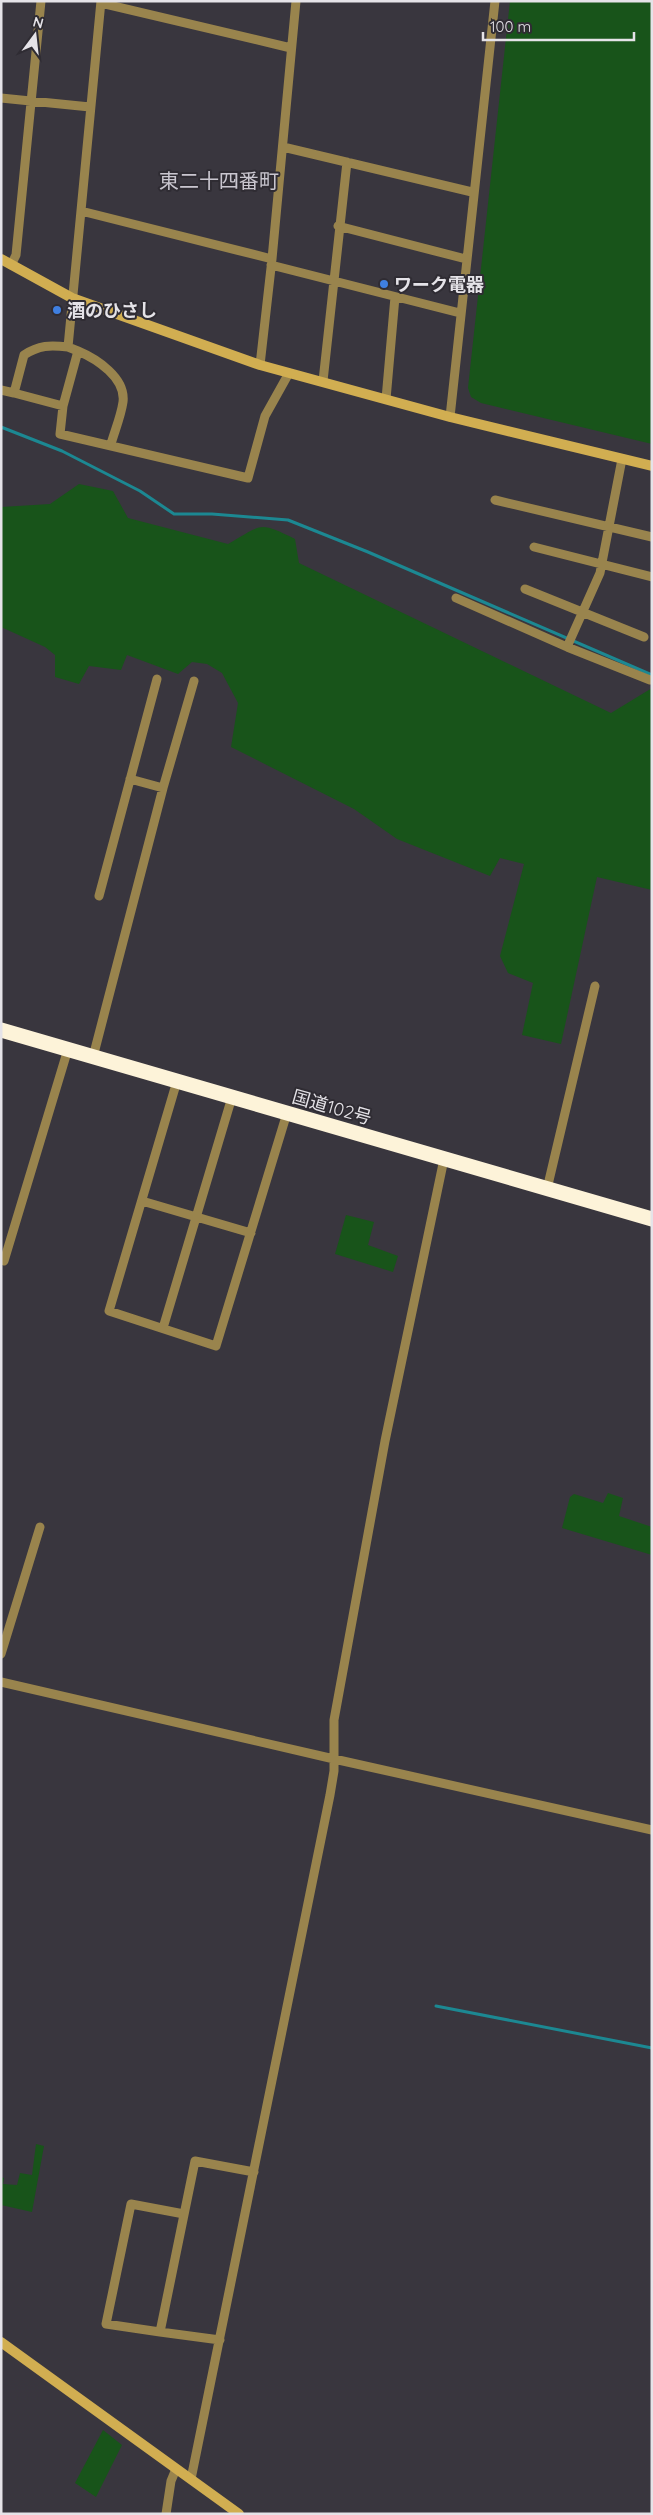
<svg xmlns="http://www.w3.org/2000/svg" width="653" height="2515" font-family="Quicksand,'Noto Sans JP',sans-serif">
<style>
.green{fill:#18541a}
.lines{fill:none;stroke-linecap:round;stroke-linejoin:round}
.stream{stroke:#1c8892;stroke-width:3}
.street{stroke:#99844d;stroke-width:9}
.secondary{stroke:#d1ae51;stroke-width:10}
.highway{stroke:#fdf3d9;stroke-width:15}
.shop-dot{fill:#3f7fe0;stroke:#2f2c33;stroke-width:2}
.labels{text-anchor:middle;dominant-baseline:central;stroke-width:4;stroke-linejoin:round;paint-order:stroke}
.poi-label{font-size:18px;font-weight:bold;fill:#e5e3e8;stroke:#2f2c33;text-anchor:start}
.street-label{font-size:18px;fill:#e5e3e8;stroke:#2f2c33}
.quarter-label{font-size:20px;fill:#c9c6cf;stroke:#2f2c33}
</style>
<rect width="100%" height="100%" fill="#39363e"/>
<path class="green" d="M510 1H652V444L481 403 471 397 468 388Z
M79 484 113 491 128 518 228 544C263 524 258 521 295 539L299 563 611 713 652 688V890L597 877 561 1044 522 1035 533 983 508 973 500 956 524 864 500 858 490 876 397 839 354 809 231 747 238 703 222 673 207 664 192 662 178 674 127 655 121 670 89 666 79 684 55 677V655L45 647 1 627V507L50 504Z
M346 1215 374 1222 368 1245 398 1256 393 1272 335 1254Z
M608 1493 623 1498 619 1516 652 1527V1555L562 1528 570 1497 574 1494 603 1503Z
M36 2144 44 2146 32 2212 1 2205V2177L4 2178 3 2184 17 2185 20 2173 32 2175Z
M103 2430 122 2445 96 2497 75 2483Z"/>
<g class="lines">
<path class="stream" d="M1 427 62 451 140 491 174 514H212L288 520 368 552 652 675
M436 2006 652 2048"/>
<path class="street" d="M101 1 68 347 78 351 63 406 60 434 248 478 265 416 289 373
M101 3 291 48
M1 98 90 107
M283 147 472 192
M81 211 272 259
M338 226 466 259
M11 265 16 255 41 1
M271 265 460 313
M78 351C97 359 126 378 123 402 121 416 115 430 111 444
M260 365 272 259 296 1
M323 381 347 162
M1 390 14 393
M386 399 395 297
M63 406 14 393 24 355C39 345 50 345 68 347
M450 417 495 1
M495 500 652 537
M534 547 652 577
M525 589 644 637
M456 598 567 647 650 680
M567 647 600 573 622 459
M130 779 163 788
M99 896 157 679
M93 1057 163 788 194 681
M177 1081 109 1311 216 1346 287 1113
M547 1189 595 986
M142 1201 251 1233
M4 1261 68 1049
M163 1328 232 1097
M1 1654 40 1527
M1 1682 334 1759 652 1830
M160 2332 106 2324 131 2204 184 2214
M220 2340 160 2332 195 2161 254 2172
M191 2479 330 1795 334 1771V1720L385 1441 444 1159
M166 2514 171 2481 176 2469"/>
<path class="secondary" d="M1 259 72 298 260 365 450 417 652 466
M1 2342 239 2514"/>
<path class="highway" d="M1 1030 652 1219"/>
</g>
<g class="shop-dot">
<circle cx="384" cy="284" r="5"/>
<circle cx="57" cy="310" r="5"/>
</g>
<g class="labels">
<g class="poi-label">
<text x="394" y="284">ワーク電器</text>
<text x="67" y="310">酒のひさし</text>
</g>
<g class="street-label">
<text transform="translate(332 1107) rotate(16)">国道102号</text>
</g>
<g class="quarter-label">
<text x="219" y="180">東二十四番町</text>
</g>
</g>
<rect width="653" height="2515" fill="none" stroke="#e5e3e8" stroke-width="5"/>
<g transform="translate(35 35) rotate(15)" stroke="#2f2c33" stroke-width="4" paint-order="stroke">
<path d="M0-4L9 19L0 12L-9 19Z" fill="#e5e3e8"/>
<text y="-8" font-size="14" font-weight="bold" text-anchor="middle" fill="#e5e3e8">N</text>
</g>
<path d="M483 32v8h151v-8" fill="none" stroke="#e5e3e8" stroke-width="2.5"/>
<text x="490" y="32" font-size="15" fill="#e5e3e8" stroke="#2f2c33" stroke-width="4" paint-order="stroke">100 m</text>
</svg>
